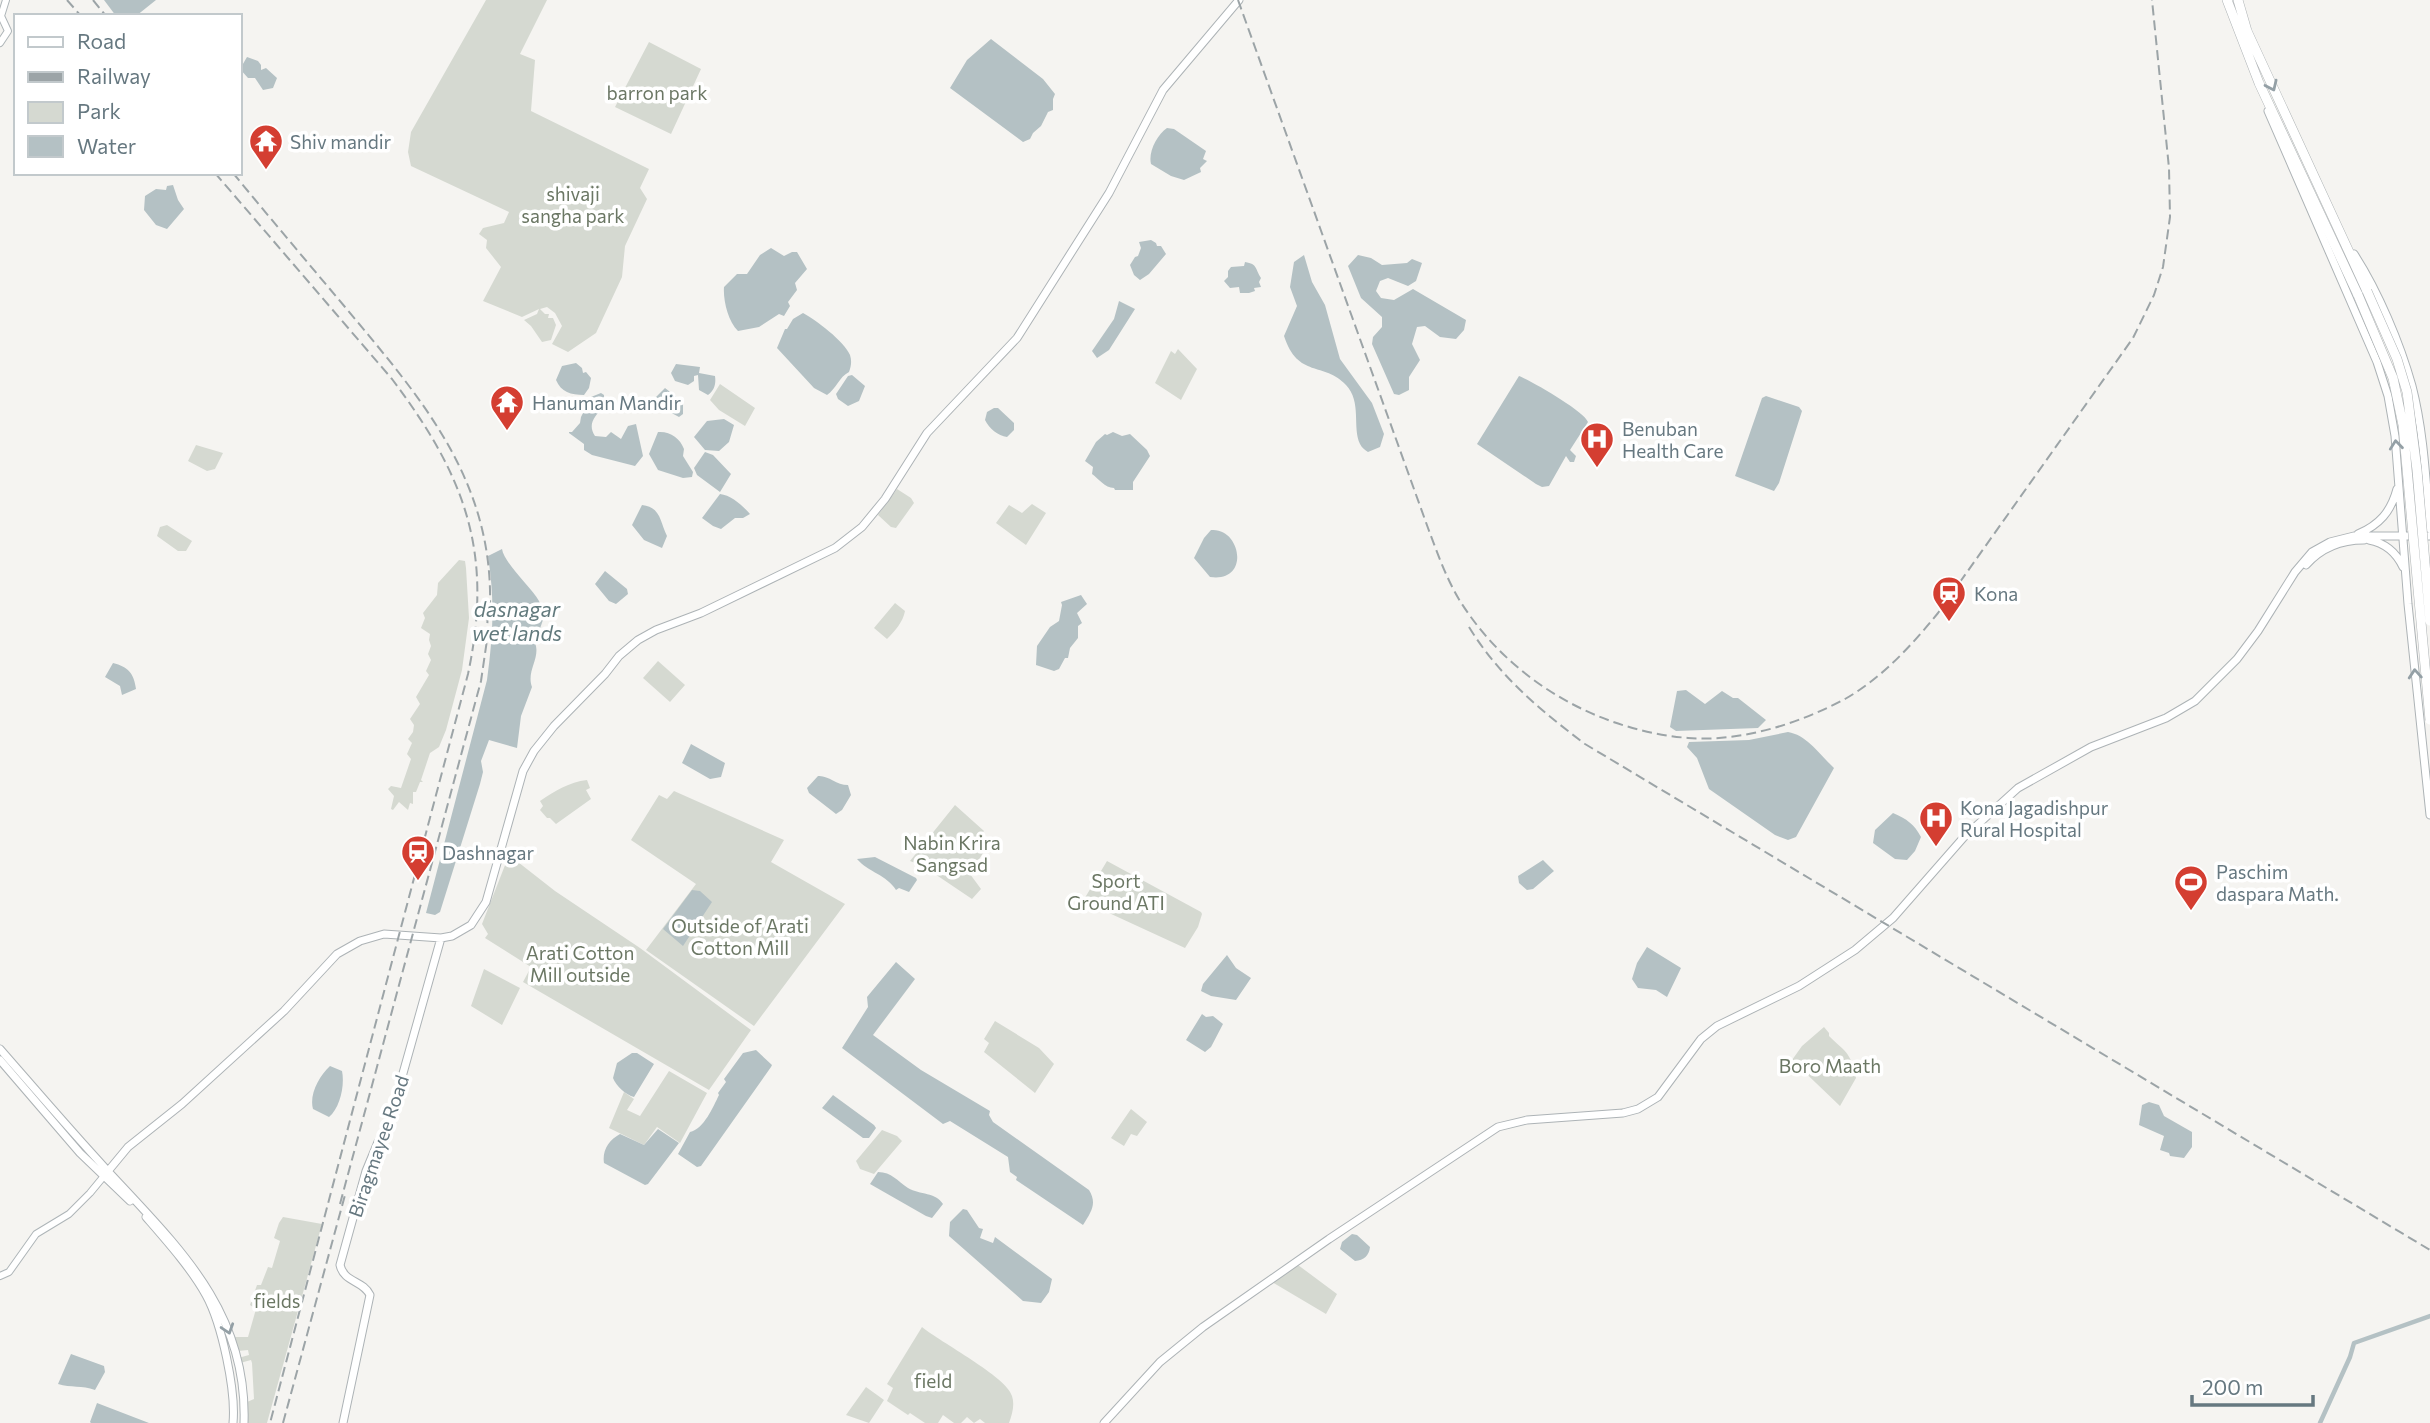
<svg xmlns="http://www.w3.org/2000/svg" width="2430" height="1423" font-family="Commissioner,sans-serif">
<style>
.green{fill:#d5d9d1}
.water{fill:#b4c1c4}
.lines{fill:none;stroke-linecap:round;stroke-linejoin:round}
.canal{stroke:#b4c1c4;stroke-width:4.5}
.secondary-casing{stroke:#aeb5b8;stroke-width:8}
.primary-casing{stroke:#adb3b6;stroke-width:9}
.highway-casing{stroke:#afb4b6;stroke-width:10}
.secondary{stroke:#fff;stroke-width:6}
.primary{stroke:#fff;stroke-width:7}
.highway{stroke:#fff;stroke-width:9}
.rail{stroke:#9ca4a7;stroke-width:2;stroke-dasharray:10 5;stroke-linecap:butt}
.highway-bridge-casing{stroke:#afb4b6;stroke-width:10;stroke-linecap:butt}
.highway-bridge{stroke:#fff;stroke-width:9}
.oneway{stroke:#94a0a6}
.labels{text-anchor:middle;dominant-baseline:central;stroke-width:7;stroke-linejoin:round;paint-order:stroke}
.park-label{font-size:19px;fill:#6b7764;stroke:#fff}
.poi-label{font-size:19px;fill:#667880;stroke:#fff;text-anchor:start}
.street-label{font-size:19px;fill:#667880;stroke:#fff}
.water-label{font-size:21px;font-style:italic;fill:#627a7d;stroke:#fff}
</style>
<rect width="100%" height="100%" fill="#f5f4f1"/>
<path class="green" d="M486 0H547L520 54 535 60 531 111 649 169 640 188 647 199 625 246 622 277 596 333 568 352 552 344 562 326 555 313 547 307 540 309 545 314H549L548 318H553L556 325 551 340 542 342 531 326 524 320 537 314 539 309 522 317 483 301 501 267 486 248 487 240 479 234 483 228 504 223 509 212 411 166 408 152 411 132Z
M649 42 701 69 671 134 615 107Z
M1178 349 1197 369 1181 400 1155 383 1171 351 1175 354Z
M720 384 755 408 745 426 719 410 710 400Z
M196 445 223 453 215 469 207 471 188 461Z
M897 489 911 498 914 503 896 528 891 527 878 515Z
M1032 504 1046 513 1026 545 996 523 1009 505 1022 513Z
M167 525 192 541 186 551H178L157 536 160 527Z
M459 560 465 561 466 568 469 618 462 670 446 730 439 747 430 753 421 780 423 782H420L416 792H413V804L410 803 408 810 399 802 393 810 391 809 394 796 388 789 391 786 401 788 411 759 407 754 412 743 408 739 413 732 414 725 410 719 420 704 416 697 429 675 426 671 431 660 428 654 431 646 429 640 430 634 421 628 425 618 423 613 437 595 438 583Z
M895 603 905 611C903 622 895 631 887 639L874 628Z
M658 661 685 685 670 702 643 678Z
M587 780 590 788 586 790 591 799 556 824 550 818H547L540 810 543 806 540 801C555 791 569 782 587 780Z
M674 791 784 840 771 862 845 904 754 1026 646 950 696 884 631 840 659 795 667 799Z
M955 805 984 831 975 841 983 853 970 874 981 889 972 899 923 866 910 861Z
M509 855 555 891 640 948 751 1030 709 1090 523 982 531 967 485 938 488 934 482 924Z
M1107 861 1201 912 1202 914 1198 927 1185 948 1083 901Z
M484 969 520 988 502 1025 471 1006Z
M995 1021 1039 1048 1054 1064 1035 1093 984 1052 989 1043 984 1039Z
M1824 1027 1829 1033V1036C1845 1052 1850 1050 1856 1078L1840 1106 1792 1060 1802 1046Z
M669 1071 707 1093 680 1143 657 1127 644 1145 609 1128 624 1092 634 1099 627 1110 640 1116Z
M1131 1109 1147 1122 1137 1136 1131 1134 1124 1146 1111 1138Z
M882 1130 897 1136 902 1141 874 1174 860 1169 856 1161Z
M283 1217 322 1224 267 1423H248L247 1402 254 1399 252 1363 251 1360 240 1363 238 1358 249 1355 248 1350 238 1351 235 1337H248L256 1309 250 1305 257 1285H261L268 1267 272 1268 280 1241 274 1238 279 1223Z
M1298 1265 1337 1294 1326 1314 1272 1282Z
M922 1327C940 1342 1007 1377 1012 1396 1015 1405 1012 1415 1009 1423H985L980 1419 974 1423 967 1417 961 1423H954L943 1415 938 1423H925L910 1413 908 1415 887 1401 893 1388 887 1384Z
M866 1387 884 1400 869 1423 846 1415Z"/>
<path class="water" d="M104 0H156L136 16H116Z
M991 39 1043 79 1055 94 1053 99V110L1048 112 1041 126 1033 133 1030 139 1023 142 950 88 967 60Z
M247 57 258 61 261 65V70L266 68 277 78 273 88 263 90 255 78H248L240 69Z
M1167 128 1174 129 1206 151 1203 159 1207 161 1200 168 1201 172 1184 180 1171 176 1151 164C1148 152 1157 135 1167 128Z
M173 185 178 200 184 209 167 229 156 225 144 210 145 196 156 189 166 190 167 186Z
M1151 240 1156 243 1157 246H1161L1166 254 1149 274 1140 280 1134 275 1130 265 1135 257 1138 256 1141 248 1139 242Z
M771 248 784 256 792 252H797L807 269 795 283 797 290 788 302 790 306 784 316 779 314 759 327 738 331C728 321 723 300 724 287L737 274H747L760 255Z
M1304 255 1312 282 1325 305 1340 359 1372 403 1384 434 1380 447 1368 452C1365 450 1362 448 1360 444 1352 427 1362 402 1346 385 1324 361 1298 379 1284 336L1297 306 1290 287 1294 262Z
M1358 255 1371 258 1382 265 1407 263 1412 259 1422 263 1416 281 1408 286 1388 278 1380 281 1376 291 1381 298 1394 300 1413 289 1466 320 1464 330 1456 339 1440 337 1425 326 1417 327 1412 344 1420 360 1409 377V390L1399 395 1394 394 1372 344 1373 337 1382 327V317L1361 298 1348 266Z
M1245 262C1258 264 1255 269 1261 278L1259 282 1261 287 1254 288 1255 291 1249 293H1240L1239 287 1230 288 1224 281 1228 277V271L1231 267 1244 266Z
M1119 301 1135 309 1109 350 1097 358 1092 351 1114 319Z
M803 313C816 320 844 341 850 355 852 361 851 367 849 372 839 377 836 389 827 395L814 388 777 348 785 329H787L793 319Z
M576 363 582 368 583 373 586 372 591 378 589 388 584 395C571 395 561 392 556 380L562 366Z
M676 364 700 367 699 373 715 376C716 383 715 390 708 395L699 390 698 375 694 376V381L688 385 675 381 671 373Z
M852 375 865 386 859 401 848 406 838 399 836 394 848 376Z
M1519 376C1531 381 1584 411 1588 422L1570 450 1576 456 1574 462H1570L1566 456 1549 486 1542 487 1536 484 1477 444Z
M665 388 683 402V414L679 417 653 403 655 398Z
M601 393 604 395V406C595 416 587 424 595 436L606 437 611 432 621 439 628 426 636 424 643 456 635 466 592 455 584 450V444L569 433V432H572L580 423 581 417 591 397Z
M1766 396 1799 407 1802 411 1779 483 1774 491 1735 476 1762 398Z
M994 408H998L1014 423V430L1007 437C998 436 989 428 985 420L987 412Z
M724 419 734 425 729 442 719 451 705 450 694 437 707 421Z
M658 432C670 431 680 438 684 449L683 456 693 472 692 477 683 478 658 470 649 454Z
M1113 432 1122 436 1130 434 1147 450 1150 456 1133 482V490H1115L1114 488C1105 488 1098 478 1092 474L1093 467 1085 461 1096 442 1105 434 1107 435Z
M705 452 713 455 731 474 720 492 697 475 694 468Z
M720 494C731 495 743 506 750 514L743 518H735L721 529 713 526 702 518Z
M642 505C661 507 660 522 667 536L662 548 644 540 632 525Z
M1211 530C1241 527 1251 583 1210 577L1194 558 1204 538Z
M502 549C504 563 531 587 539 601 542 607 540 611 544 617L535 643C541 658 526 671 532 687L521 716 517 748 489 740 481 761 483 772 480 784 440 912 435 915 426 913 487 680C493 636 495 601 488 556Z
M605 571 627 589 628 594 616 604 609 601 595 584Z
M1081 595 1087 604 1077 613 1082 623 1078 626V638L1070 648 1068 658H1065L1059 669 1054 671 1036 665 1037 646 1050 627 1059 621 1062 605 1061 602Z
M113 663C128 667 134 673 136 689L122 695 120 686 105 677Z
M1686 690 1705 704 1722 691 1733 698H1738L1766 720 1758 728 1676 731 1670 727 1677 691Z
M1788 732C1807 735 1820 755 1834 768L1796 837 1788 840 1775 835 1709 789 1697 758 1687 747 1689 742 1749 740Z
M691 744 725 763 721 777 710 779 682 763Z
M818 776C828 775 836 785 848 785L851 795 842 810 836 814 809 793 807 788Z
M1893 813C1907 819 1914 824 1921 837L1915 851 1907 860 1895 859 1873 843 1875 830Z
M875 857 916 878 917 880 909 892 899 888 896 890C887 875 868 872 857 859Z
M1543 860 1554 871 1533 889 1527 890 1519 883 1518 876Z
M692 890 700 891 712 902 683 946 663 929Z
M1647 947 1681 968 1667 997 1656 990 1638 988 1632 979 1637 963Z
M1227 955 1236 968 1251 978 1236 1000 1211 996 1201 991 1203 984Z
M896 962 915 979 873 1035 921 1070 990 1111 989 1115 993 1122 1089 1190C1097 1203 1092 1211 1083 1225L1016 1180 1017 1177 1010 1172 1008 1157 950 1121 943 1124 842 1048 868 1007 867 997Z
M1202 1014 1206 1017 1213 1016 1223 1024 1211 1047 1205 1052 1186 1040Z
M756 1050 772 1065 771 1067 701 1166 697 1167 678 1154 690 1132C704 1129 713 1107 719 1095L718 1093 726 1082 724 1079 743 1053Z
M632 1053H637L654 1064 634 1097C626 1095 616 1086 613 1078L617 1063Z
M330 1066 342 1071C345 1085 340 1108 329 1117L313 1109C309 1095 319 1076 330 1066Z
M833 1095 874 1125 876 1128 869 1138H863L822 1108Z
M2149 1102 2159 1105 2164 1116 2192 1132V1147L2184 1158 2170 1156 2169 1153 2160 1150 2164 1136 2139 1125 2142 1105Z
M658 1129 679 1143 648 1184 645 1185 604 1163C602 1150 609 1140 620 1134L644 1145Z
M878 1172C892 1172 897 1181 908 1188 920 1195 936 1192 943 1204L932 1218 926 1216 870 1184Z
M963 1209 967 1210 979 1228 983 1229 980 1238 993 1243 995 1237 1052 1279 1049 1292 1041 1303 1023 1301 949 1236 950 1222Z
M1352 1234 1357 1235 1370 1247C1369 1256 1364 1260 1355 1261L1340 1249 1342 1242Z
M71 1354 104 1366 105 1372 95 1390C82 1385 71 1388 58 1384Z
M97 1403 149 1423H91L90 1422Z"/>
<g class="lines">
<path class="canal" d="M2320 1423 2350 1357 2354 1343 2430 1316"/>
<g class="secondary-casing">
<path id="secondary" d="M0 43 8 31 1 16 6 0
M0 1276 9 1272 36 1234 69 1214 90 1193 104 1176"/>
</g>
<g class="primary-casing">
<path id="primary" d="M2268 111 2377 362 2388 396 2395 436 2408 604 2430 815
M2354 254C2378 291 2400 343 2412 386 2424 432 2426 482 2430 529
M2358 534C2379 525 2391 512 2397 489
M2369 540C2385 543 2396 552 2403 567
M2306 565C2321 548 2341 540 2364 540
M0 1049C35 1089 70 1130 106 1169 176 1245 248 1310 244 1423
M0 1060 80 1153 130 1201
M104 1176 128 1147 182 1104 284 1011 337 954 360 941 384 934 441 938 452 936 471 925 486 902 523 771 534 751 554 726 605 674 619 656 638 640 656 630 701 613 835 548 862 527 885 499 927 433 1017 338 1109 193 1163 90 1239 0
M146 1217C166 1240 191 1268 206 1295 222 1324 236 1391 233 1423
M343 1423 370 1295C363 1280 344 1283 340 1265L366 1171 378 1142 385 1134 391 1116 441 938
M1104 1423 1160 1362 1203 1327 1329 1239 1498 1127 1527 1120 1623 1113 1638 1109 1658 1097 1701 1039 1717 1026 1799 986 1855 950 1893 918 1964 837 2018 788 2091 747 2166 718 2195 701 2237 659 2258 631 2295 572 2312 552 2330 542 2354 536H2430"/>
</g>
<g class="highway-casing">
<path id="highway" d="M2227 0 2259 83 2358 295
M2238 0 2247 31 2367 291"/>
</g>
<use href="#secondary" class="secondary"/>
<use href="#primary" class="primary"/>
<use href="#highway" class="highway"/>
<path class="rail" d="M67 0 81 16
M93 0 106 16
M1238 0 1428 528C1437 552 1446 578 1460 601 1509 679 1595 730 1688 738 1741 742 1798 724 1845 699 1882 678 1912 645 1938 613L2133 338 2154 295 2163 267 2170 217 2169 168 2152 0
M215 173 392 379C465 476 494 552 468 674L270 1423
M233 173C270 218 308 263 345 307 420 397 493 479 490 605
M1469 627C1499 676 1540 710 1585 744L2430 1250
M340 1204 481 681 487 640 488 597
M283 1423 345 1195"/>
<g class="highway-bridge-casing">
<path id="highway-bridge" d="M2367 291 2397 359 2407 392 2417 470 2430 621
M2358 295 2393 378 2403 425 2430 720"/>
</g>
<use href="#highway-bridge" class="highway-bridge"/>
</g>
<defs><path id="oneway-chevron" d="M-2-3.5L2.5 0L-2 3.5" fill="none" stroke-width="1.6" stroke-linecap="round" stroke-linejoin="round" transform="scale(1.75)"/></defs>
<g class="oneway">
<use href="#oneway-chevron" transform="translate(2272 86) rotate(65)"/>
<use href="#oneway-chevron" transform="translate(2396 445) rotate(-96)"/>
<use href="#oneway-chevron" transform="translate(2415 674) rotate(-94)"/>
<use href="#oneway-chevron" transform="translate(228 1329) rotate(72)"/>
</g>
<defs>
<g id="temple-pin" transform="scale(1.75)"><path d="M0 17L-7.5 6A9.5 9.5 0 1 1 7.5 6Z" fill="#d43e31" stroke="#fff"/><path d="M0-6L5-2H3V0L6.5 2.5H4V6H1.5V3h-3V6H-4V2.5H-6.5L-3 0V-2H-5Z" fill="#fff"/></g>
<g id="hospital-pin" transform="scale(1.75)"><path d="M0 17L-7.5 6A9.5 9.5 0 1 1 7.5 6Z" fill="#d43e31" stroke="#fff"/><path d="M-5-5h3v3.5h4V-5h3V5h-3V1.5h-4V5h-3Z" fill="#fff"/></g>
<g id="station-pin" transform="scale(1.75)"><path d="M0 17L-7.5 6A9.5 9.5 0 1 1 7.5 6Z" fill="#d43e31" stroke="#fff"/><path d="M-3-6H3Q5-6 5-4V2Q5 4 3 4L4.5 6H3L1.5 4h-3L-3 6H-4.5L-3 4Q-5 4-5 2V-4Q-5-6-3-6ZM-3.5-4v3h7v-3ZM-3.5 1v1.5H-2V1ZM2 1v1.5H3.5V1Z" fill="#fff"/></g>
<g id="stadium-pin" transform="scale(1.75)"><path d="M0 17L-7.5 6A9.5 9.5 0 1 1 7.5 6Z" fill="#d43e31" stroke="#fff"/><path d="M0-5a6.5 5 0 1 0 0 10a6.5 5 0 1 0 0-10ZM-3.5-1.8h7v3.6h-7Z" fill="#fff"/></g>
</defs>
<g fill-rule="evenodd">
<use href="#temple-pin" x="266" y="141"/>
<use href="#temple-pin" x="507" y="402"/>
<use href="#hospital-pin" x="1597" y="439"/>
<use href="#station-pin" x="1949" y="593"/>
<use href="#hospital-pin" x="1936" y="818"/>
<use href="#station-pin" x="418" y="852"/>
<use href="#stadium-pin" x="2191" y="882"/>
</g>
<g class="labels">
<g class="park-label">
<text x="657" y="92">barron park</text>
<text x="573" y="193">shivaji<tspan x="573" dy="22">sangha park</tspan></text>
<text x="952" y="842">Nabin Krira<tspan x="952" dy="22">Sangsad</tspan></text>
<text x="1116" y="880">Sport<tspan x="1116" dy="22">Ground ATI</tspan></text>
<text x="740" y="925">Outside of Arati<tspan x="740" dy="22">Cotton Mill</tspan></text>
<text x="580" y="952">Arati Cotton<tspan x="580" dy="22">Mill outside</tspan></text>
<text x="1830" y="1065">Boro Maath</text>
<text x="277" y="1300">fields</text>
<text x="933" y="1380">field</text>
</g>
<g class="poi-label">
<text x="290" y="141">Shiv mandir</text>
<text x="532" y="402">Hanuman Mandir</text>
<text x="1622" y="428">Benuban<tspan x="1622" dy="22">Health Care</tspan></text>
<text x="1974" y="593">Kona</text>
<text x="1960" y="807">Kona Jagadishpur<tspan x="1960" dy="22">Rural Hospital</tspan></text>
<text x="442" y="852">Dashnagar</text>
<text x="2216" y="871">Paschim<tspan x="2216" dy="22">daspara Math.</tspan></text>
</g>
<g class="street-label">
<text transform="translate(378 1146) rotate(-71)">Biragmayee Road</text>
</g>
<g class="water-label">
<text x="517" y="608">dasnagar<tspan x="517" dy="24">wet lands</tspan></text>
</g>
</g>
<rect x="14" y="14" width="228" height="161" fill="#ffffff" stroke="#c2c9cc" stroke-width="2"/>
<rect x="28" y="37" width="35" height="10" fill="#ffffff" stroke="#c2c9cc" stroke-width="2"/>
<text x="77" y="49" font-size="21" fill="#667880">Road</text>
<rect x="28" y="72" width="35" height="10" fill="#9ca4a7" stroke="#c2c9cc" stroke-width="2"/>
<text x="77" y="84" font-size="21" fill="#667880">Railway</text>
<rect x="28" y="102" width="35" height="21" fill="#d5d9d1" stroke="#c2c9cc" stroke-width="2"/>
<text x="77" y="119" font-size="21" fill="#667880">Park</text>
<rect x="28" y="136" width="35" height="21" fill="#b4c1c4" stroke="#c2c9cc" stroke-width="2"/>
<text x="77" y="154" font-size="21" fill="#667880">Water</text>
<path d="M2192 1395v10h121v-10" fill="none" stroke="#667880" stroke-width="3.5"/>
<text x="2202" y="1395" font-size="21" fill="#667880" stroke="#ffffff" stroke-width="5" paint-order="stroke">200 m</text>
</svg>
